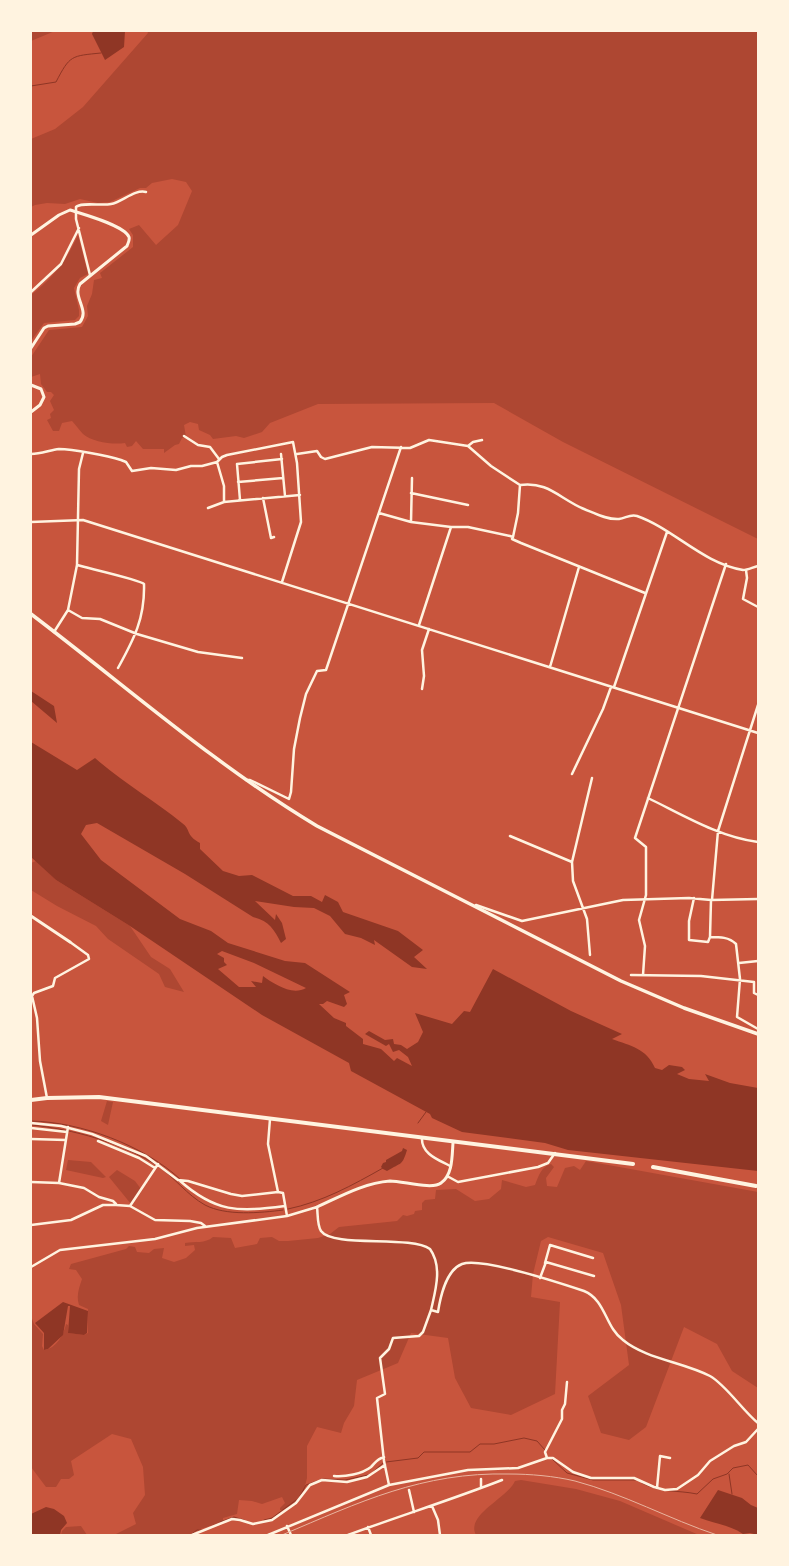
<svg xmlns="http://www.w3.org/2000/svg" width="789" height="1566" font-family="'Roboto Serif',serif">
<style>
.green{fill:#ae4732}
.water{fill:#8f3625;fill-rule:evenodd}
.lines{fill:none;stroke-linecap:round;stroke-linejoin:round}
.stream{stroke:#8f3625;stroke-width:1}
.minor{stroke:#fff3e0;stroke-width:2.5}
.tertiary{stroke:#fff3e0;stroke-width:3}
.secondary{stroke:#fff3e0;stroke-width:3.5}
.trunk{stroke:#fff3e0;stroke-width:4}
.rail{stroke:#e9b49f;stroke-width:1}
</style>
<rect width="100%" height="100%" fill="#c8553d"/>
<path class="green" d="M31 31H55L31 41Z
M147 31H758V539L563 442 494 403 318 404 270 423 262 432 244 438 236 436 213 439 210 435 199 430 198 424 190 422 184 425 186 437 182 438 179 444 175 445 164 453V449H143L136 441 132 446 127 447 125 443C113 445 92 442 83 434 79 430 76 425 72 421L62 423 59 431H53L47 420 51 418 50 414 54 410 50 401 54 395 51 392H47L41 384 40 374 31 377V357L49 330 82 327 88 316 87 306 92 294 94 280 102 278 100 273 133 247V235L129 229 139 225 156 245 178 225 192 191 186 182 172 179 152 183 146 188H140L110 202 98 203 80 199 65 204 47 203 35 205 31 207V139L55 129 83 107 148 33Z
M78 235 88 274 80 278 74 288 79 310V316L75 320 44 323 31 341V295C54 277 66 261 78 235Z
M36 861 56 880 130 926 151 957 170 969 184 992 165 987 159 974 108 939 96 926 57 906 31 890V863Z
M107 1101 113 1102 108 1125 101 1121Z
M68 1160 91 1162 106 1177 103 1178 66 1170Z
M586 1161 758 1192V1388L732 1371 717 1344 684 1327 646 1427 629 1440 601 1433 588 1396 629 1365 621 1305 603 1253 548 1237 541 1241 533 1274 531 1297 560 1302 555 1394 511 1415 471 1408 455 1378 448 1338 411 1333 398 1363 357 1380 354 1406 344 1423 341 1433 317 1427 307 1446V1478L304 1490 297 1502 283 1510H280V1508L285 1503 282 1497 262 1504 252 1501 239 1500 237 1514 223 1518V1522C213 1526 195 1529 189 1535H114L136 1524 133 1513 145 1495 143 1467 131 1439 112 1434 71 1461 74 1475 69 1479H61L56 1487H46L31 1467V1316L34 1324 43 1334 42 1346 44 1350C56 1349 64 1334 66 1324L68 1325V1333L84 1335 88 1333V1309L79 1305C76 1296 79 1288 82 1279L76 1270 69 1269 71 1264 126 1249 129 1246 135 1247 137 1252 149 1253 154 1249 164 1248 162 1258 174 1262 186 1258 195 1250 194 1245 185 1246V1243C195 1241 205 1244 213 1237L231 1238 235 1248 257 1244 260 1238 272 1237 279 1241H288L318 1238 330 1234 339 1227 397 1221 403 1215 407 1216 414 1214 415 1211 422 1210V1203L425 1200 435 1199 436 1190 456 1189 475 1201 489 1199 501 1189 502 1180 526 1187 535 1185C539 1175 541 1167 551 1164L554 1167 546 1178 547 1186 557 1187 565 1168 574 1166 580 1170Z
M117 1170 135 1181 141 1189 131 1204 109 1177Z
M521 1480 576 1489 620 1501 699 1535H476C465 1515 508 1498 515 1481Z
M81 1526 87 1535H61L62 1531 66 1527Z"/>
<path class="water" d="M93 31H125L124 47 105 60 92 34Z
M31 691 54 706 57 723 31 701Z
M31 742 77 770 95 758C122 782 154 800 182 823 191 829 185 835 200 843V849L223 871 239 876 252 875 293 896H311L322 902 325 895 338 902 343 912 398 931 423 950 414 957 427 969 412 967 374 940 375 945 361 938 345 934 330 916 314 908 294 907 255 901 275 920 276 914 282 923 286 939 281 943C274 929 269 921 253 917L185 874 97 823 86 825 81 834 101 860 180 919 211 931 228 943 285 961 305 963 350 992 344 995 347 1004 344 1007 327 1001 323 1004H319L334 1018 346 1023V1026L363 1039V1044L381 1049 394 1061 397 1058 412 1066 408 1057 399 1050 393 1052 389 1044 386 1046 365 1034 369 1031 385 1040 393 1039 394 1044 401 1045 407 1049 418 1042 423 1032 415 1013 452 1024 464 1011 470 1012 493 969 571 1011 622 1034 612 1039C631 1046 646 1048 655 1068L662 1070 669 1065 682 1067 685 1070 677 1074 689 1079 709 1081 705 1074 730 1083 758 1088V1171L568 1150 545 1143 462 1132 432 1118 430 1114 351 1071 349 1063 262 1015 130 926 56 880 31 857ZM222 951 254 963 306 988C292 996 274 984 263 976L262 983 251 981 256 987H239L218 969 227 965 224 962V958L217 954Z
M403 1148 407 1150C402 1166 402 1162 387 1171L383 1169 381 1167 383 1163 386 1162V1160L402 1151Z
M63 1302 88 1311 87 1333 84 1335 68 1333 70 1306H68L63 1335 48 1349 44 1350V1333L35 1323Z
M718 1490 742 1498 751 1505 758 1508V1535L750 1533 743 1534C730 1525 715 1524 700 1518Z
M46 1507 54 1509 64 1516 67 1523 61 1530 60 1535H31V1514Z"/>
<g class="lines">
<path class="stream" d="M31 86 56 82C70 55 71 56 101 53
M31 1121C81 1122 143 1145 180 1179
M418 1123 426 1112
M31 1125C73 1129 122 1143 158 1166 174 1177 187 1195 205 1205 226 1216 260 1213 283 1210
M288 1209C322 1202 353 1185 383 1168
M552 1459 567 1473 593 1480H636
M386 1462 418 1458 424 1452H470L480 1444H494L524 1438 537 1441 545 1450
M372 1473 383 1463
M729 1474 732 1494
M322 1479 345 1480 368 1475
M642 1483C660 1493 678 1490 697 1494L713 1479 727 1474 733 1468 748 1465 758 1476
M300 1496 306 1485 317 1481
M264 1520 272 1518 296 1500
M220 1522 234 1517 244 1520
M190 1535 197 1530H203"/>
<path class="minor" d="M90 275 76 219V207C81 202 102 206 111 204 122 202 135 189 146 192
M31 292 61 264 79 228
M184 436 198 445 210 447 219 459
M468 446 491 466 520 485 518 513 513 537
M31 454C41 454 50 450 59 449 73 449 108 456 121 460L126 462 132 471 151 468 176 470 191 466H202L217 462 222 457 227 455 293 442 297 463 301 522 282 582
M281 454 285 496
M297 454 317 451 321 457 325 459 372 447 410 448 429 440 468 446 473 442 482 440
M217 462 224 486V502
M238 482 283 478
M520 485C548 481 560 499 584 509 594 513 607 520 619 519 626 518 630 514 637 516 674 529 702 563 743 570 748 570 753 567 758 566
M411 493 468 505
M263 498 271 538 274 537
M240 500 237 464 282 459
M208 508 224 502 300 495
M379 513 411 522 451 527H468L510 536 513 537 512 539 521 543 645 593
M31 522 83 520 758 733
M411 522 412 478
M77 565C87 568 141 580 144 584 145 618 134 639 118 668
M746 570 747 578 743 599 758 607
M68 610 82 618 100 619 137 634 198 652 242 658
M419 625 451 527
M54 632 68 610 77 565 79 469 83 453
M550 667 579 567
M614 687 667 532
M422 689 424 676 422 650 429 629
M572 774 603 709 611 687
M246 780H250L289 799 291 792 294 749 300 718 306 694 317 671 326 670 401 447
M648 798C683 815 719 837 758 842
M510 836 572 862
M694 898 689 921V940L708 942 710 937C720 937 729 937 736 944L740 979 737 1017 758 1029
M712 900 718 831 758 705
M476 905 522 921 623 900 689 898 711 900 758 899
M710 937 711 900
M590 955 587 919 573 881 572 862 592 778
M739 963 758 961
M631 975 701 976 754 982V993L758 995
M643 975 645 946 639 920 646 895V847L635 838 726 564
M47 1098 40 1061 37 1018 32 996 34 993 53 986 55 978 89 959 88 955 70 942
M270 1119 268 1144 278 1192
M31 1123 61 1126 92 1134 146 1156 178 1180 188 1181 231 1194 242 1196 278 1192 283 1193 287 1216
M31 1128 67 1132
M422 1138C421 1154 439 1160 450 1166
M31 1139 66 1140
M98 1141 139 1158 155 1168
M447 1176 458 1182 538 1167 548 1163 555 1153
M179 1180C216 1213 238 1212 285 1206
M31 1182 59 1183 84 1188 99 1197 113 1201 116 1204
M59 1183 68 1127
M130 1206 158 1164
M31 1225 71 1220 103 1205H116L130 1206 155 1220 190 1221 201 1223 205 1226
M545 1263 550 1245 593 1258
M31 1267 60 1250 155 1239 197 1228 287 1216 317 1207C318 1214 317 1225 321 1231 333 1248 410 1235 430 1249 443 1267 435 1292 431 1310L438 1312C440 1299 446 1270 462 1264 482 1257 560 1283 584 1291 606 1300 605 1327 623 1340 646 1359 683 1362 710 1376 726 1385 743 1411 758 1423
M540 1278 546 1262 594 1276
M547 1458 545 1452 562 1419V1410L565 1404 567 1382
M334 1476C345 1477 362 1474 371 1467 376 1462 377 1459 384 1457
M481 1479V1488
M389 1485 384 1461 377 1398 385 1394 380 1358 389 1349 393 1338 419 1336 423 1332 431 1310
M657 1488 660 1456 670 1458
M409 1490 414 1512
M432 1506 438 1520 440 1535
M287 1526 291 1535
M368 1527 371 1535
M192 1535 232 1519 240 1520 253 1524 272 1520 296 1503 310 1485 322 1480 347 1482 367 1477 385 1465
M268 1535 389 1485 468 1470 518 1468 547 1458H553L573 1472 591 1478H634L654 1487 665 1490 677 1489 698 1475 710 1461 734 1446 746 1442 758 1429
M348 1535C399 1516 451 1500 502 1480"/>
<path class="tertiary" d="M31 235 59 215 70 210C82 214 124 225 129 237 130 240 128 243 127 246L80 284C72 297 90 310 80 322L75 324 48 326 44 328 31 348
M31 385 41 389 44 397 40 405 31 412
M31 916 70 942
M317 1207C341 1196 364 1183 390 1181 403 1181 432 1190 441 1183 453 1175 452 1155 453 1143"/>
<path class="secondary" d="M31 614C126 686 215 765 317 826L621 981 684 1008 758 1034"/>
<path class="trunk" d="M31 1100 47 1098 99 1097 633 1164
M653 1167 756 1186"/>
<path class="rail" d="M282 1535C360 1502 422 1472 509 1474 530 1474 554 1476 575 1481 624 1494 669 1519 717 1535"/>
</g>
<rect width="789" height="1566" fill="none" stroke="#fff3e0" stroke-width="64"/>
</svg>
